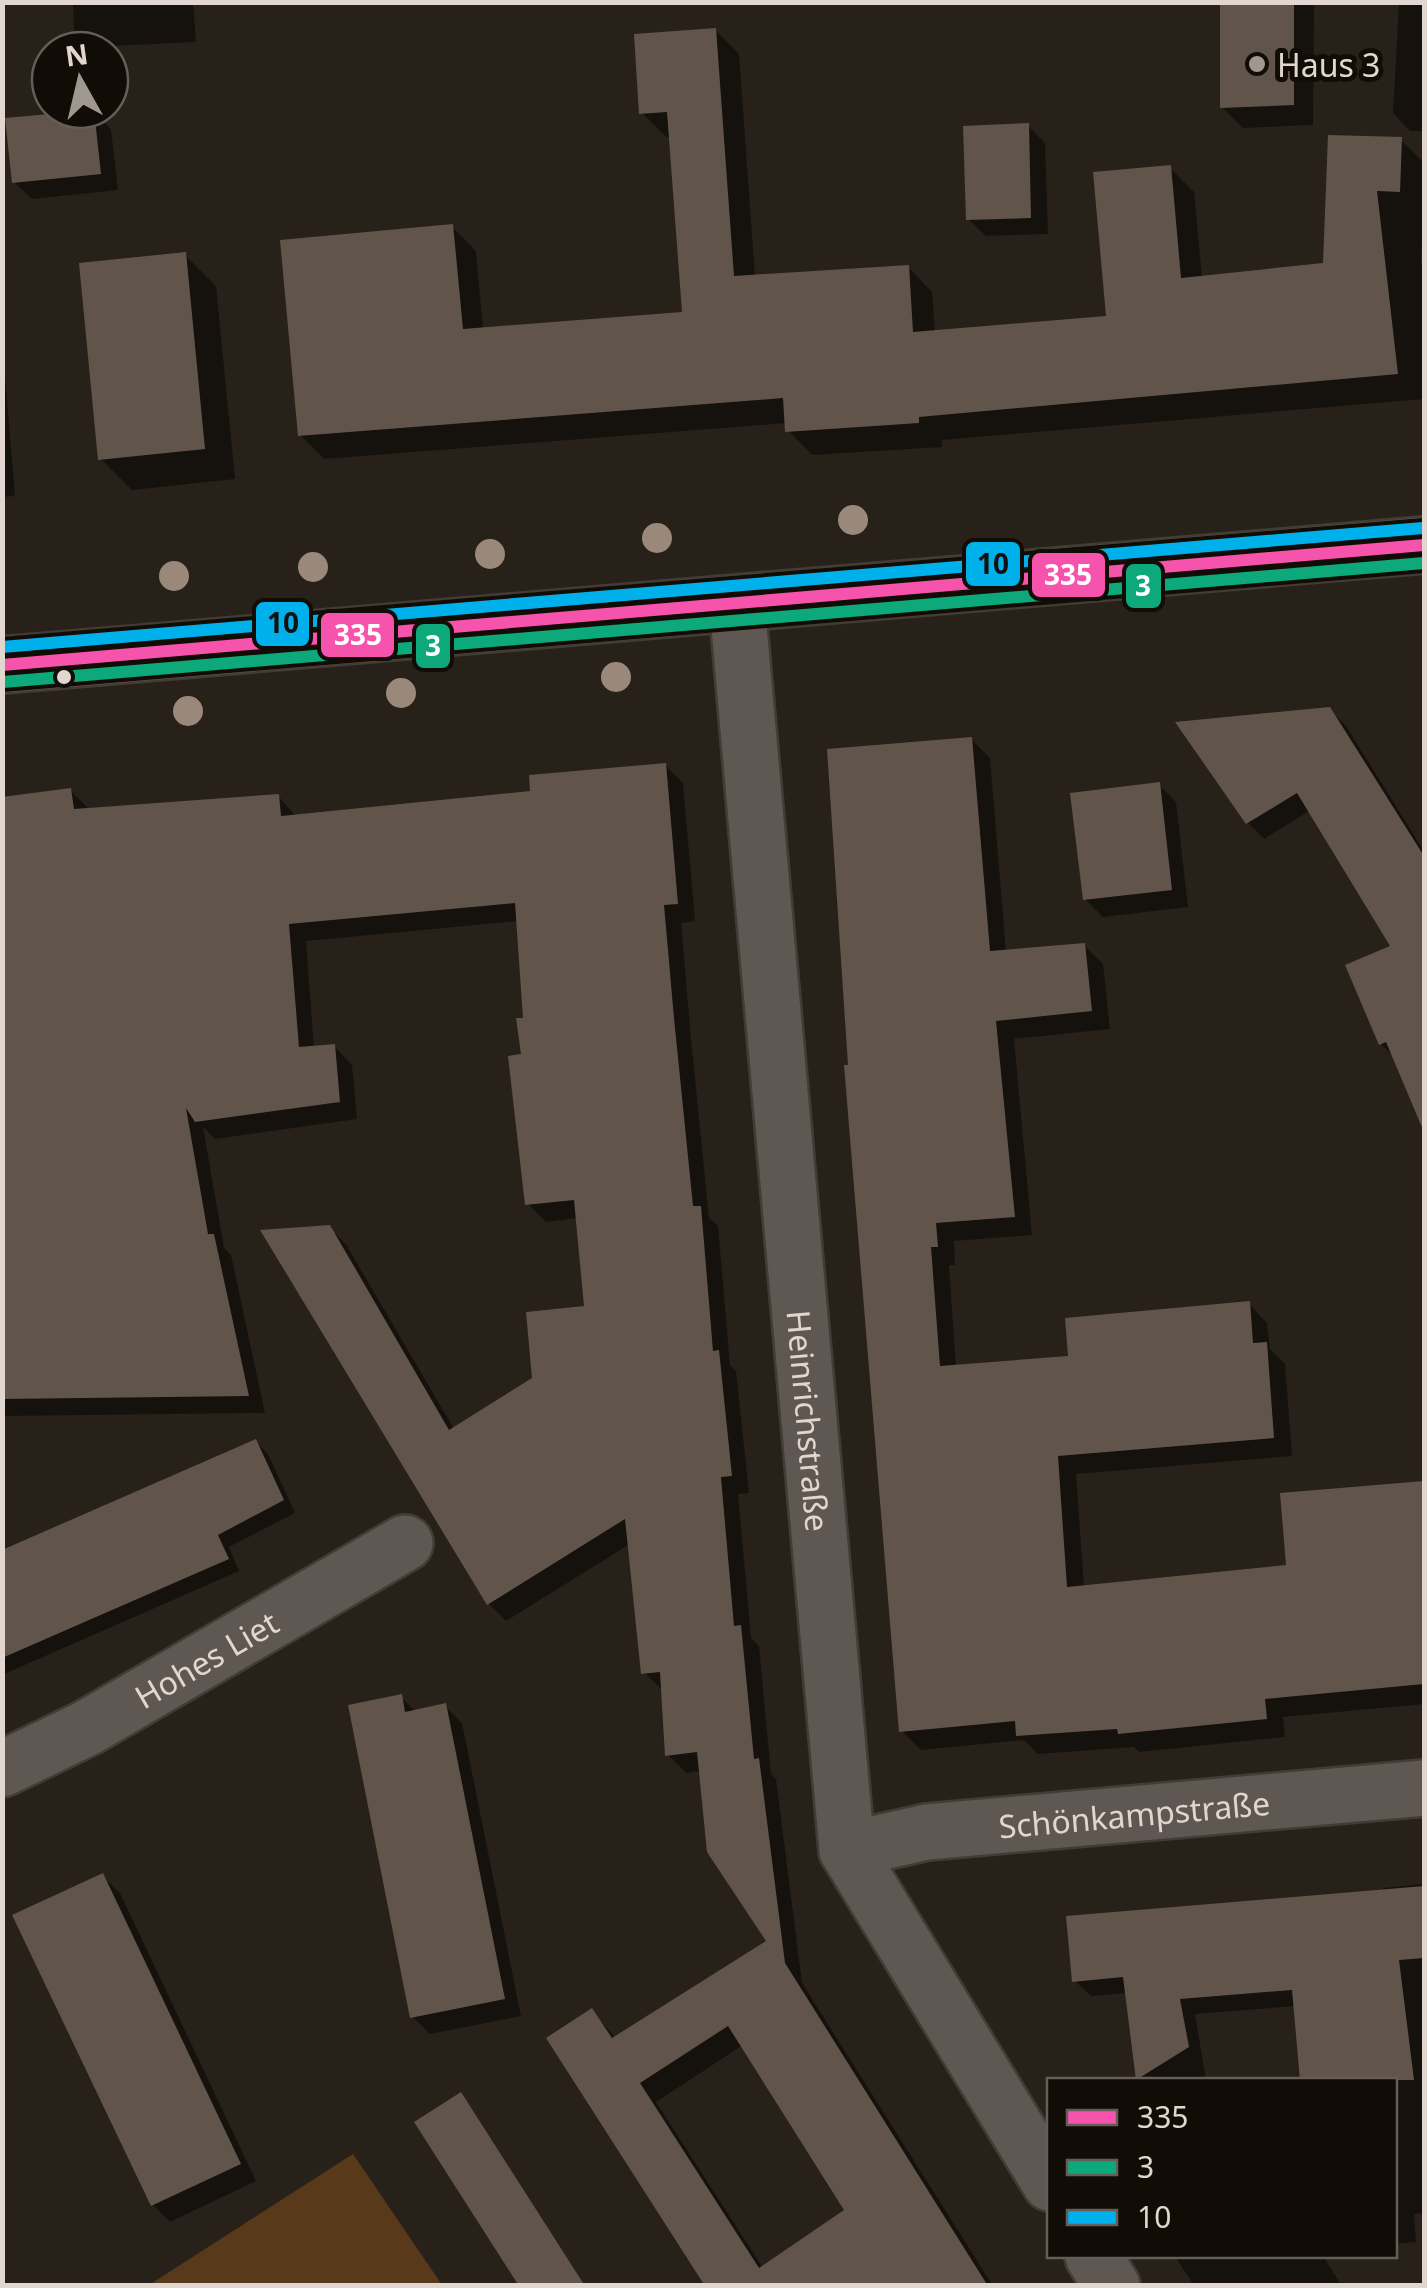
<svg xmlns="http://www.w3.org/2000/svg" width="1427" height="2288" font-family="'Noto Sans',sans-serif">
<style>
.grass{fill:#58391a}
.shadow{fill:#0007;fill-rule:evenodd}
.building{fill:#61554b;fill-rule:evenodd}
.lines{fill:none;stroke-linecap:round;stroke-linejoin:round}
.minor-casing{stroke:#433c36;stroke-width:60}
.major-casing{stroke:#433c36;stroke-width:60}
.minor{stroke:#5e5752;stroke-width:55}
.major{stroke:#655c53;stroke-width:55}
.bus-1-casing{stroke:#120c07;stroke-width:20}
.bus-2-casing{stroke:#120c07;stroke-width:20}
.bus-3-casing{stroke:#120c07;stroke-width:20}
.bus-1{stroke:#f653ac;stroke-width:12}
.bus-2{stroke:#0da97a;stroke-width:12}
.bus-3{stroke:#00b0ea;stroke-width:12}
.tree{fill:#9a897a}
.poi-dot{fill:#a09790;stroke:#120c07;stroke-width:4}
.bus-dot{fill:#e1d7d0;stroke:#120c07;stroke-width:4}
.labels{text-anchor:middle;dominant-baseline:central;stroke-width:10;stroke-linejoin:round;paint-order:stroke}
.poi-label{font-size:32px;fill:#e1d7d0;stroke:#120c07;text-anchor:start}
.street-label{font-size:32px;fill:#e1d7d0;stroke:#120c07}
.line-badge{stroke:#120c07;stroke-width:4}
.badge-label{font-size:28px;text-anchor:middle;font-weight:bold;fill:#fff}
.pale-badge-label{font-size:28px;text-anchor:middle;font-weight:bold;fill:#111}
</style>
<rect width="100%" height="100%" fill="#28211a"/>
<path class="grass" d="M353 2154 442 2285H149Z"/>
<path class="shadow" d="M73 2H193L196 42 92 47 74 30Z
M1222 2H1314L1313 125 1243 128 1222 107Z
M1399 2H1424V131H1410L1393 113Z
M715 30 739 54 755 277 908 267 932 292 935 333 1109 318 1170 168 1194 192 1202 278 1326 265 1401 140 1424 163 1421 264H1424V399L942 440V447L812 455 788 430 787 423 324 459 300 435 452 227 476 251 483 330 684 315 672 137H666L642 113Z
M93 111 111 129 118 190 32 199 14 182Z
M1028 126 1045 143 1048 234 986 236 968 219Z
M185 255 216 286 235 479 132 490 101 459Z
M2 340 15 496 2 497Z
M1329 709 1346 726 1424 851V1124L1395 1058 1381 1044 1393 947 1311 810 1264 839 1248 823Z
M971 739 990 758 1006 952 1084 945 1103 964 1110 1029 1014 1039 1032 1235 954 1241 955 1265H949L956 1367 1071 1359 1249 1304 1267 1323 1270 1349 1285 1364 1292 1456 1076 1474 1084 1587 1289 1567 1283 1496 1424 1483V1704L1283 1717 1285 1737 1139 1752 1134 1747 1038 1754 1024 1740 921 1750 902 1731 850 1067Z
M665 765 683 783 695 921 681 923 691 1038 709 1218 718 1226 730 1365 736 1371 749 1493 738 1494 751 1638 759 1646 771 1774 776 1779 802 1983 993 2286H708L592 2011 616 2038 769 1942 701 1771 686 1773 668 1755 662 1690 644 1672 630 1544 506 1621 488 1603 329 1227 347 1246 454 1429 535 1379 586 1309 578 1218 546 1222 528 1204 523 1056 526 1020 519 921 306 941 314 1048 334 1046 352 1065 357 1119 215 1139 203 1127 224 1248 231 1255 265 1413 2 1416V799L70 790 88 808 278 796 297 817 533 793ZM743 2045 846 2211 763 2268 656 2102Z
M1159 785 1176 802 1188 907 1103 917 1085 899Z
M256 1442 268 1454 295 1513 229 1547 239 1571 2 1675V1553Z
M401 1697 416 1712 445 1706 462 1723 521 2016 430 2034 413 2017Z
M102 1876 120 1893 256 2181 170 2222 153 2205Z
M1424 1884V2213L1414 2214 1416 2242 1394 2244V2080H1303L1296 2006 1195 2014 1206 2080H1139L1127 1993 1091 1996 1075 1981 1383 1892V1888Z
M460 2095 468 2104 585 2286H522Z
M1175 2256H1323L1342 2286H1194Z"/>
<path class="building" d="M1220 2H1294V105L1220 108Z
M716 28 734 276 909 265 913 332 1106 316 1093 172 1171 165 1181 278 1323 263 1328 135 1402 137 1400 192 1377 191 1398 374 919 417V423L785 432 783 398 298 436 280 240 453 224 463 329 682 312 667 112 639 114 634 34Z
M94 110 101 174 12 183 5 118Z
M1029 123 1031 218 966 220 963 126Z
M186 252 205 449 98 460 79 263Z
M1330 707 1424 856V1132L1386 1042 1379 1045 1345 965 1390 946 1297 793 1246 824 1175 722Z
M972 737 990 951 1085 943 1092 1011 996 1021 1015 1217 936 1223 938 1247H931L940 1366 1068 1356 1065 1318 1250 1301 1253 1343 1267 1342 1274 1438 1058 1456 1067 1587 1286 1565 1280 1493 1424 1481V1684L1265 1699 1267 1719 1118 1734 1117 1729 1016 1736 1015 1721 899 1732 844 1065H848L827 749Z
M666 763 678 904 664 905 674 1018 693 1206H701L713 1351 719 1350 732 1476 721 1477 734 1626 741 1625 754 1759 759 1758 785 1963 988 2286H705L546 2038 592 2008 612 2038 766 1941 707 1852 697 1752 665 1756 660 1672 641 1674 625 1519 487 1605 260 1230 330 1225 449 1430 532 1378 526 1312 584 1306 574 1200 525 1205 508 1056 521 1054 516 1018H523L515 903 289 924 299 1047 335 1044 340 1102 195 1122 186 1108 208 1234H214L249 1396 2 1399V797L71 788 74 809 279 794 281 816 530 791 529 775ZM728 2026 844 2210 759 2268 640 2083Z
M1160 782 1172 890 1083 900 1070 793Z
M256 1439 284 1500 218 1535 229 1559 2 1658V1550Z
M402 1694 405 1712 446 1703 505 1999 410 2018 348 1705Z
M103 1873 241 2164 151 2206 12 1915Z
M1424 1886V1958L1399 1960 1414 2080H1300L1292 1990 1180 1999 1189 2047 1136 2080 1123 1977 1072 1982 1066 1916Z
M461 2092 585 2286H519L414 2122Z"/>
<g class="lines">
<g class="minor-casing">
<g id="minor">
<path id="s1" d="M737 604 847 1850 1050 2183"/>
<path id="s2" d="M2 1769 87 1728 405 1543"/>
<path id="s3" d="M847 1850 927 1832 1424 1788"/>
<path d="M1093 2256 1112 2286"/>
</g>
</g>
<g class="major-casing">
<path id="major" d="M2 665 1424 545"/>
</g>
<use href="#minor" class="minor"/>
<use href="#major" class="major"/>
<g class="bus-1-casing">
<path id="bus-1" d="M2 665 1424 545"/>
</g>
<g class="bus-2-casing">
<path id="bus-2" d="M3 682 1424 563"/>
</g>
<g class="bus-3-casing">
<path id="bus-3" d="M2 647 1423 528"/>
</g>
<use href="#bus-1" class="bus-1"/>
<use href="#bus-2" class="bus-2"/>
<use href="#bus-3" class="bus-3"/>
</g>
<g class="tree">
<circle cx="853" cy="520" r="15"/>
<circle cx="657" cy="538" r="15"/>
<circle cx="490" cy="554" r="15"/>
<circle cx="313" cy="567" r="15"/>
<circle cx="174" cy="576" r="15"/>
<circle cx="616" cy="677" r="15"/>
<circle cx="401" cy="693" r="15"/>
<circle cx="188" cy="711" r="15"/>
</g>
<circle class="poi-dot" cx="1257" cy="64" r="10"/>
<circle class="bus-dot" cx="64" cy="677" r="9"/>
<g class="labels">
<g class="poi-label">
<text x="1277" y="64">Haus 3</text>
</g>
<g class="street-label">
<text stroke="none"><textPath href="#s1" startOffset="820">Heinrichstraße</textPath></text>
<text stroke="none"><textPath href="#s2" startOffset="232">Hohes Liet</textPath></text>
<text stroke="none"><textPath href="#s3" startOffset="290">Schönkampstraße</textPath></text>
</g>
</g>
<g class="line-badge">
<rect x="964" y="540" width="58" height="48" rx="10" fill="#00b0ea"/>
<rect x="1030" y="551" width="77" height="48" rx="10" fill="#f653ac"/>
<rect x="1124" y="562" width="39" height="48" rx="10" fill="#0da97a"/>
<rect x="254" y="600" width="57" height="48" rx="10" fill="#00b0ea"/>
<rect x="319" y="611" width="77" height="48" rx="10" fill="#f653ac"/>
<rect x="414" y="622" width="38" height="48" rx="10" fill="#0da97a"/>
</g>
<g class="badge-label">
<text x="1068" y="585">335</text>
<text x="1143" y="596">3</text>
<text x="358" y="645">335</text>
<text x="433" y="656">3</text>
</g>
<g class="pale-badge-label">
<text x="993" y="574">10</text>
<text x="283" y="633">10</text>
</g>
<rect width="1427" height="2288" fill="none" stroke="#e1d7d0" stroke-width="10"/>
<rect x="1047" y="2078" width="350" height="180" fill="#120c07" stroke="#655d57" stroke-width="2.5"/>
<rect x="1067" y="2110" width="50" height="15" fill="#f653ac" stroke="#655d57" stroke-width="2.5"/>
<text x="1137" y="2128" font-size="30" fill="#e1d7d0">335</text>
<rect x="1067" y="2160" width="50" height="15" fill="#0da97a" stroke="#655d57" stroke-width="2.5"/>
<text x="1137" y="2178" font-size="30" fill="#e1d7d0">3</text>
<rect x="1067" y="2210" width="50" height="15" fill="#00b0ea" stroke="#655d57" stroke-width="2.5"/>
<text x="1137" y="2228" font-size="30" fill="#e1d7d0">10</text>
<g transform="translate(80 80) rotate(352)"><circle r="48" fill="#120c07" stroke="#655d57" stroke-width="2.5"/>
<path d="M0-8L18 38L0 25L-18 38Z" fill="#a09790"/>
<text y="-15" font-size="28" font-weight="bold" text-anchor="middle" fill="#e1d7d0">N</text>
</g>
</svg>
